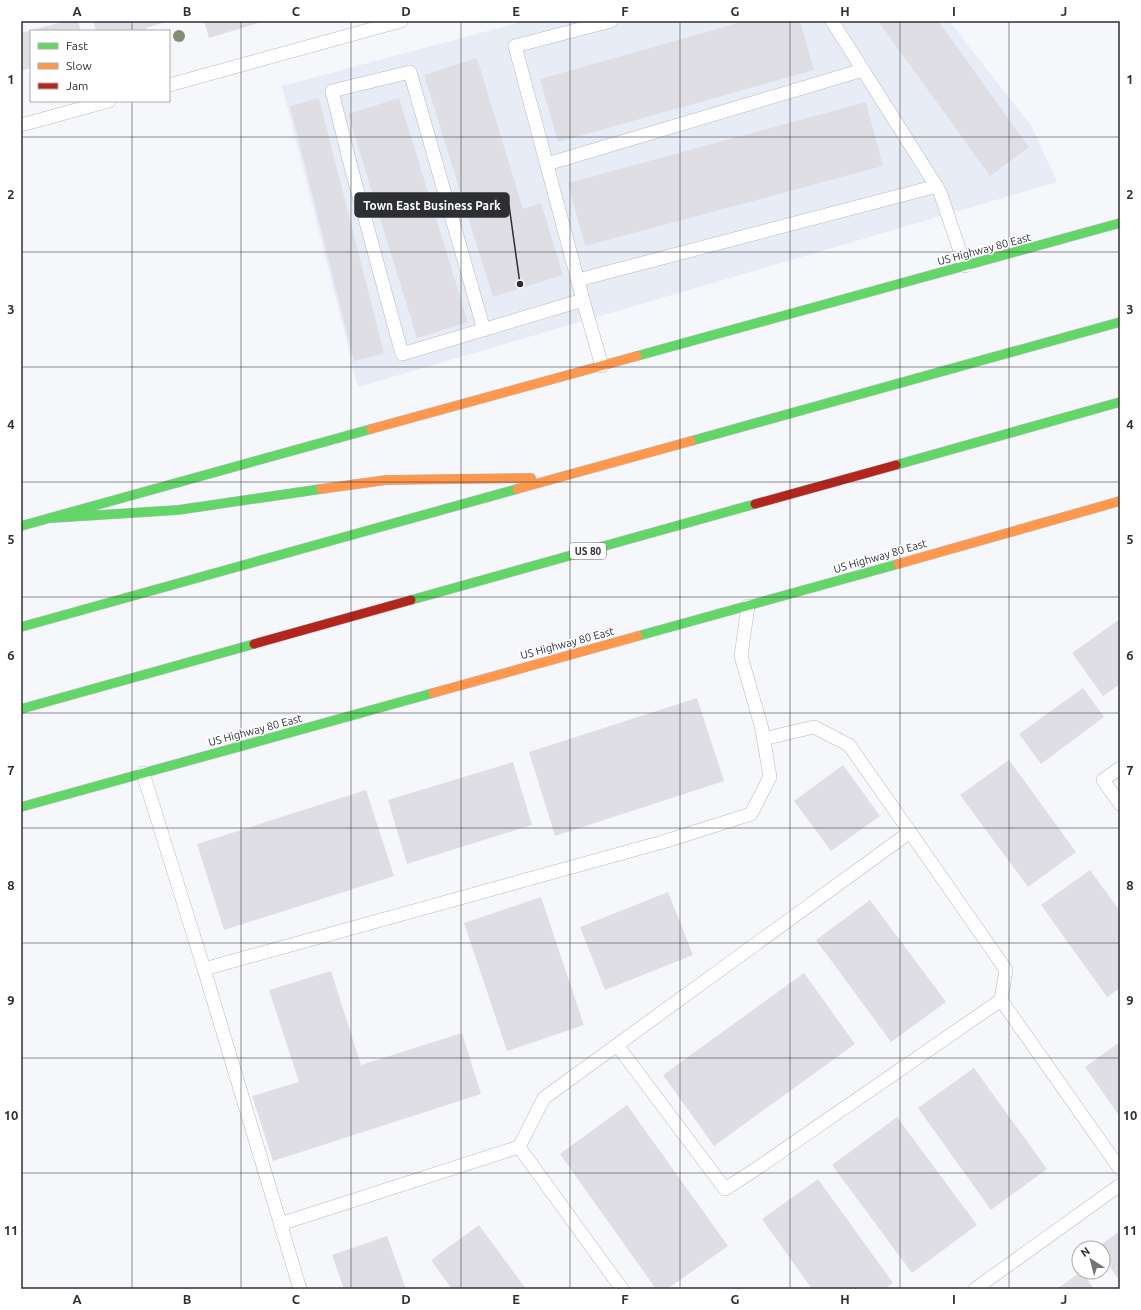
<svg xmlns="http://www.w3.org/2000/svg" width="1141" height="1310" font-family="Ubuntu,sans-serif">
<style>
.built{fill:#e7ecf7}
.building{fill:#dfdee5}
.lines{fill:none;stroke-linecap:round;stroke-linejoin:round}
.lane-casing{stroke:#b7b9bc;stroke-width:14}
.fast-casing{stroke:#b7b9bc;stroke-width:10}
.slow-casing{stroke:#b7b9bc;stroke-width:10}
.jam-casing{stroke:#b7b9bc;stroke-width:10}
.lane{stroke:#fefefe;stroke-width:13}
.fast{stroke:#63d668;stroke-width:9}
.slow{stroke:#ff974d;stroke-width:9}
.jam{stroke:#b3261e;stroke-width:9}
.tree{fill:#828d72}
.grid{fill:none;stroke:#2e2f33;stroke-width:1;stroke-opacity:0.55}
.labels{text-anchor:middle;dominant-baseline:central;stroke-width:3;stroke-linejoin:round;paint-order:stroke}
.shield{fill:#fff;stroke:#6d6d70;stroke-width:1}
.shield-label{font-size:10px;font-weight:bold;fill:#2e2f33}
.street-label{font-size:11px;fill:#2e2f33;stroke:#fff}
.leader{fill:none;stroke:#2e2f33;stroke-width:1.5}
.callout-dot{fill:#2e2f33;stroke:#fff;stroke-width:1.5}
.callout{fill:#2e2f33;stroke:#2e2f33;stroke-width:1.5}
.callout-label{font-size:12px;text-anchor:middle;font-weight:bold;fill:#fff}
.neatline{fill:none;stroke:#2e2f33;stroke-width:1.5}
.grid-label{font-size:13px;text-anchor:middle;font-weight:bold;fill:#2e2f33}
</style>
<rect width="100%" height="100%" fill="#f5f7fa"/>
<path class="built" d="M525 21H949L1032 127 1057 182 358 387 282 86Z"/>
<path class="building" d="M66 21H78L81 31H31V68L21 71V33Z
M93 21H169L146 28 147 31H96Z
M204 21H265L209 38Z
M745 21H800L814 70 558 142 540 79Z
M878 21H938L1029 147 990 176Z
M477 58 523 209 541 203 563 275 493 297 424 75Z
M319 98 384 354 354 361 290 106Z
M399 98 468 322 417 338 348 114Z
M866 102 883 166 585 246 568 183Z
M1120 619V684L1103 696 1072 653Z
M1083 688 1104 717 1041 764 1019 734Z
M697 698 724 781 555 836 529 752Z
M1009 760 1076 852 1028 887 960 795Z
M513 762 532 825 407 864 388 800Z
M843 765 880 816 831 851 794 801Z
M366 790 394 876 224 930 197 844Z
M1090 870 1120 911V988L1107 997 1041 905Z
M668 892 693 955 605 990 580 927Z
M541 897 584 1025 507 1051 464 923Z
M870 900 946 1002 891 1042 816 940Z
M331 971 361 1065 462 1033 481 1094 273 1161 252 1096 299 1082 269 990Z
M804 973 855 1044 714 1146 663 1075Z
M1120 1042V1117L1085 1067Z
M974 1068 1047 1169 991 1210 918 1108Z
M627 1105 728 1246 667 1289H656L560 1154Z
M897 1117 977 1225 912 1273 832 1165Z
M818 1179 893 1283 884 1289H812L762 1219Z
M479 1225 526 1289H452L431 1260Z
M1120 1231V1281L1103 1257V1248H1096Z
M387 1236 406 1289H344L332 1255Z
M1080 1272H1082L1094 1289H1057Z"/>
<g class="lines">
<g class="lane-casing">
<path id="lane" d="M832 21 940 192 965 266
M169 85 401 21
M21 125 109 101
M547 164 863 70
M578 280 937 186
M583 300 515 46 611 21
M484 330 410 72 332 91 351 167 402 354 583 300 602 366
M763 739 814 727 849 745 910 832
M1120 768 1103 780 1120 804
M143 773 204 969
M1001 1000 1120 1169
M519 1147 544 1098 910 832 1006 970 1001 1000 756 1169 725 1189 617 1045
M280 1224 519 1147 622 1289
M300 1289 204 969 666 841 751 814 770 777 762 729 741 656 748 606
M975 1289 1120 1185"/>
</g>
<g class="fast-casing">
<path id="fast" d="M637 356 1120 223
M691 441 1120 322
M896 465 1120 402
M52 518 178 510 321 489
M21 526 371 429
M411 600 755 504
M21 627 517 489
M638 636 898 564
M21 709 254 644
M21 807 433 693"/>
</g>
<g class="slow-casing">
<path id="slow" d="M371 429 637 356
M321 489 386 480 531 478
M517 489 691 441
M898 564 1120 501
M433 693 638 636"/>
</g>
<g class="jam-casing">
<path id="jam" d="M755 504 896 465
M254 644 411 600"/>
</g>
<use href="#lane" class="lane"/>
<use href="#fast" class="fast"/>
<use href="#slow" class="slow"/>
<use href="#jam" class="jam"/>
</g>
<circle class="tree" cx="179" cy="36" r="6"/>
<path class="grid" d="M132 21V31M241 21V1289M351 21V1289M461 21V1289M570 21V1289M680 21V1289M790 21V1289M900 21V1289M1009 21V1289M132 101V1289M21 137H1120M21 252H1120M21 367H1120M21 482H1120M21 597H1120M21 713H1120M21 828H1120M21 943H1120M21 1058H1120M21 1173H1120"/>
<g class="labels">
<rect class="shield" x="570" y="543" width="36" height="16" rx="3"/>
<g class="shield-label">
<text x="588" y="551">US 80</text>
</g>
<g class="street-label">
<text transform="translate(984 249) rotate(-15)">US Highway 80 East</text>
<text transform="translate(880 556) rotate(-16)">US Highway 80 East</text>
<text transform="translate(567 643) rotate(-15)">US Highway 80 East</text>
<text transform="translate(255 730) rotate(-15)">US Highway 80 East</text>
</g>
</g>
<path class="leader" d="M520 284L509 205"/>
<circle class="callout-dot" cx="520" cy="284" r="4"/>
<rect class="callout" x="355" y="193" width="154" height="24" rx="4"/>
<g class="callout-label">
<text x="432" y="210">Town East Business Park</text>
</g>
<rect width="1141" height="1310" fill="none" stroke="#ffffff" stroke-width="44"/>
<rect x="30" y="30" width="140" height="72" fill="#ffffff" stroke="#abacad"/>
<rect x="38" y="43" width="20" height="6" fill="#63d668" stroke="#abacad"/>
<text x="66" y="50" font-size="12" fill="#2e2f33">Fast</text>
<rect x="38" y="63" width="20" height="6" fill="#ff974d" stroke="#abacad"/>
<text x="66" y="70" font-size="12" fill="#2e2f33">Slow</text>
<rect x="38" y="83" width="20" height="6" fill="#b3261e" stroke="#abacad"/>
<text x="66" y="90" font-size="12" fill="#2e2f33">Jam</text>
<g transform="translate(1091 1260) rotate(324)"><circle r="19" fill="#ffffff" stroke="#abacad"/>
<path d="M0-3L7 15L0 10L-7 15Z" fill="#747579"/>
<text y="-6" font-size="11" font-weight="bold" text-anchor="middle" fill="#2e2f33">N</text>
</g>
<rect x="22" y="22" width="1097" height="1266" class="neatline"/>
<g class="grid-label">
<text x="77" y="16">A</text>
<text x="187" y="16">B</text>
<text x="296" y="16">C</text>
<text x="406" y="16">D</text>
<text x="516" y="16">E</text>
<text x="625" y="16">F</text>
<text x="735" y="16">G</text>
<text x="845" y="16">H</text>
<text x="954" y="16">I</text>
<text x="1064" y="16">J</text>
<text x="11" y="84">1</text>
<text x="1130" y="84">1</text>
<text x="11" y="199">2</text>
<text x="1130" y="199">2</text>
<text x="11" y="314">3</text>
<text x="1130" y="314">3</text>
<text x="11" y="429">4</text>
<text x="1130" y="429">4</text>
<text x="11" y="544">5</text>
<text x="1130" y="544">5</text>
<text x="11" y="660">6</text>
<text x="1130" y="660">6</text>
<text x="11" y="775">7</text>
<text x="1130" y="775">7</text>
<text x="11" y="890">8</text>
<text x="1130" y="890">8</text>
<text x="11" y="1005">9</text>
<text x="1130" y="1005">9</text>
<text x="11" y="1120">10</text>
<text x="1130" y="1120">10</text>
<text x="11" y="1235">11</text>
<text x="1130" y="1235">11</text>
<text x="77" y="1304">A</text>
<text x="187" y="1304">B</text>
<text x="296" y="1304">C</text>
<text x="406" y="1304">D</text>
<text x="516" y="1304">E</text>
<text x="625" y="1304">F</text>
<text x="735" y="1304">G</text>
<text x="845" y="1304">H</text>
<text x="954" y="1304">I</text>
<text x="1064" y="1304">J</text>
</g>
</svg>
